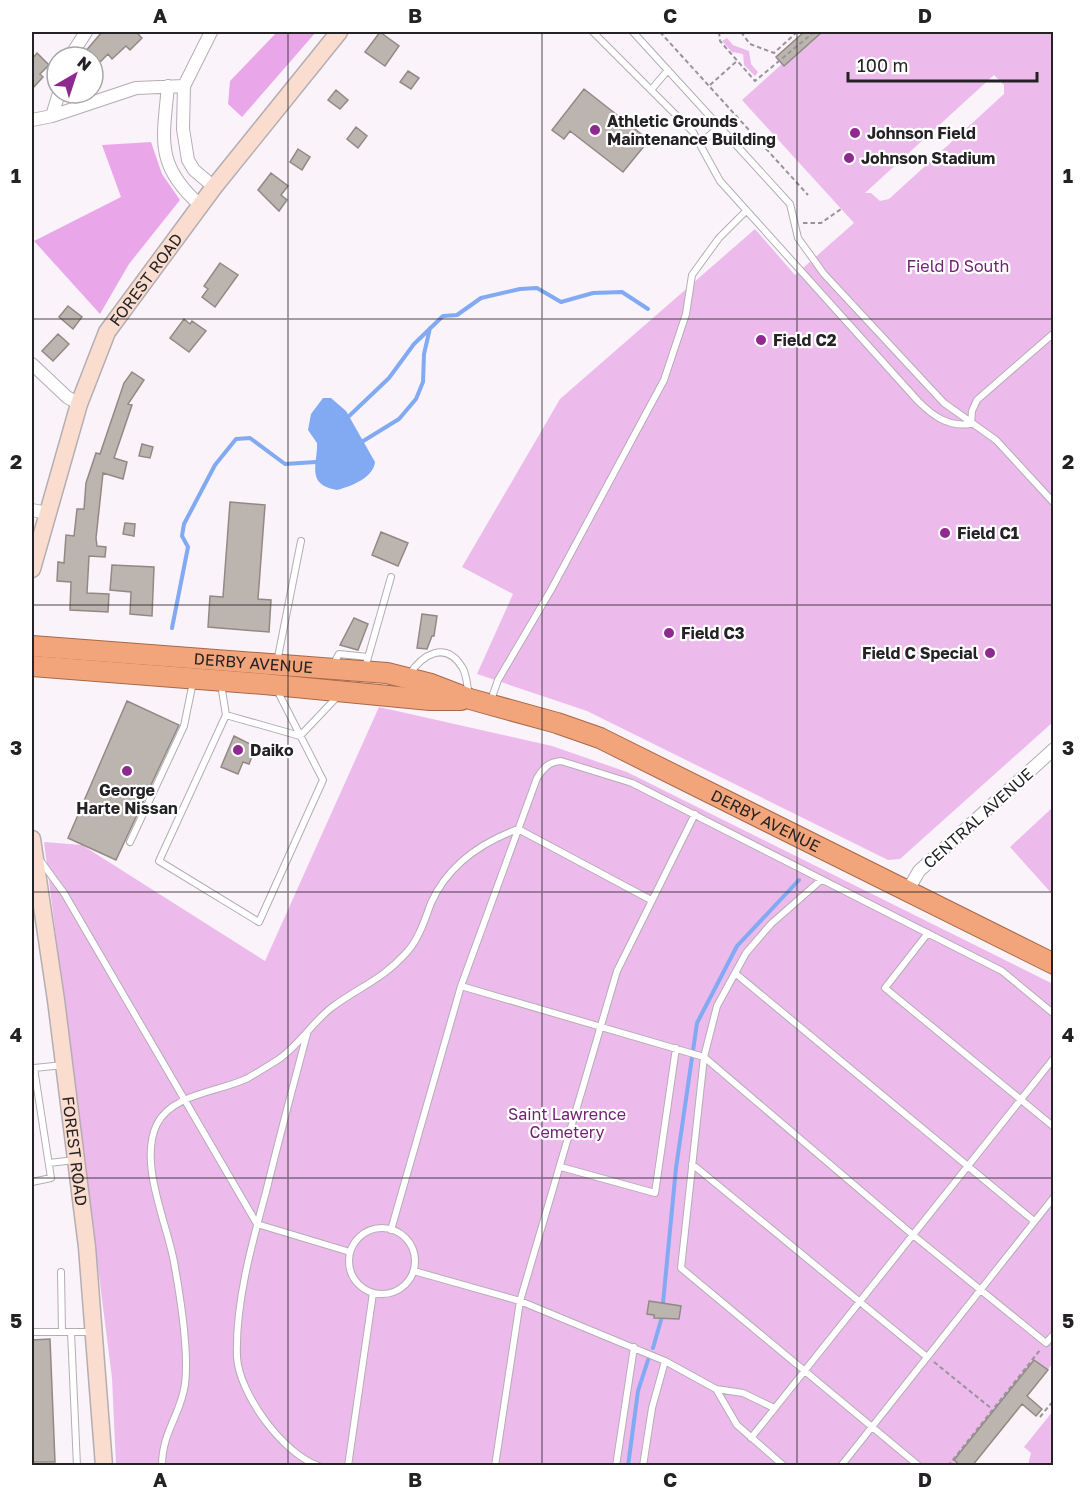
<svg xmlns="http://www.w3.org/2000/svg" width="1085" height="1497" font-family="'Golos Text',sans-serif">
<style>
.green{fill:#ecbbec;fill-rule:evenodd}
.forest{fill:#e9a7e9}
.water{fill:#81aaf3}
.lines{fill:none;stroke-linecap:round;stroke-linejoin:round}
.stream{stroke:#81aaf3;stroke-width:4}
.building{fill:#bcb5af;stroke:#918a84;stroke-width:1.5}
.service-casing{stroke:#b4adb4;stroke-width:8}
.minor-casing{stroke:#b4adb4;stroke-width:14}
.secondary-casing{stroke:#b4adb4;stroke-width:19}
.trunk-casing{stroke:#a86847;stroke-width:22}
.path{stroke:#989498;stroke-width:2;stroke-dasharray:4.5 3;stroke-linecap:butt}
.service{stroke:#fff;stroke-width:6}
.minor{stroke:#fff;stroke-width:12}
.secondary{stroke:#faddce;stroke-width:16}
.trunk{stroke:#f2a47b;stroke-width:20}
.grid{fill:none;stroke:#242224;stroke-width:1.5;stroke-opacity:0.55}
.poi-dot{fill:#8e298f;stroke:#fff;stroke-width:2}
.labels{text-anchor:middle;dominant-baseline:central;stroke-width:4.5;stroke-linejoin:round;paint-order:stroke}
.poi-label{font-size:16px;font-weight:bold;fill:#242224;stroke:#fff;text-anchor:start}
.park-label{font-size:16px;fill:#6e2271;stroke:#fff}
.street-label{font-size:16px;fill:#242224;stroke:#fff}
.neatline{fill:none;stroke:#242224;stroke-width:2}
.grid-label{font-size:20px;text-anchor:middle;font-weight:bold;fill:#242224}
</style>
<rect width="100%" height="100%" fill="#faf3fa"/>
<path class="green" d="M804 32H1053V722L900 859 888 860 587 711 477 674 513 594 462 567 560 399 755 229 795 275 854 223 742 100 782 64 776 56ZM994 75 1004 85V94L889 199 880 201 871 193H865Z
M727 38 733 45 749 51 751 64 758 72 755 76 744 65 743 54 732 52 722 41Z
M379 707 552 746 627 772 1053 984V1363L973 1465H116L112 1378 44 842 82 845 265 961Z
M1053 807V895L1010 847Z
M1053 1411V1465H1028L1031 1453 1024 1447Z"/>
<path class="forest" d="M277 32H316L242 117 228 104 230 81Z
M151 142 162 174 180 200 129 264 100 314 34 241 121 197 102 145Z"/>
<path class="water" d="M323 398H331L346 411 375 462C373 478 352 486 337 490 305 485 318 463 317 443L308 430 311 414Z"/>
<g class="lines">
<path class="stream" d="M346 419 389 378 414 344 443 316 457 315 481 298 520 289 537 288 561 302 593 293 622 292 648 309
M360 443 399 419 416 399 423 382 424 354 430 328
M172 628 188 547 182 536 184 524 215 465 236 439 250 438 285 464 316 462
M663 1303 676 1168 697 1023 737 946 799 880
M653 1348 661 1320
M628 1466 638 1391 648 1360"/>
</g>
<path class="building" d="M102 32H136L142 38 130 50 126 46 112 59 108 54 96 66 93 57 84 53Z
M380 32 399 46 385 66 365 52Z
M804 32H822L784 66 776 57Z
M37 53 49 65 40 74 43 77 32 89V59Z
M408 71 419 78 411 89 400 82Z
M584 89 649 140 623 172 570 131 564 139 552 130Z
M336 90 348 100 340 109 328 100Z
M356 127 367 136 358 148 347 139Z
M298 149 310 157 302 170 290 162Z
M271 173 288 186 281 195 287 200 279 211 258 190Z
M220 263 238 275 215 307 202 297 208 289 204 286Z
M68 306 82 317 73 329 59 317Z
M184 319 190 324 192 321 206 331 189 352 170 338Z
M58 334 69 344 53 361 42 351Z
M132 372 144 380 128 404 132 405 114 458 127 462 123 479 103 473 96 538 97 546 106 547 105 557 89 556 87 593 109 594 108 612 70 610 71 582 57 581 58 562 64 563 66 535 74 536 77 509H84L86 483 96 453 100 454 124 383Z
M142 444 153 447 150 458 139 456Z
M230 502 265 505 258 599 271 600 269 632 208 627 210 596 223 597Z
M125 523 135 524 134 536 123 534Z
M381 532 408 543 398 566 372 555Z
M112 565 154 567 152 616 130 614 131 592 110 590Z
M422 614 437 616 434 636H432L427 649 417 648Z
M354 618 368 624 358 650 340 645Z
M127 701 179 725 116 860 68 838Z
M234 736 256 747 249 764 243 762 238 774 221 767Z
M649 1301 681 1306 679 1319 654 1318V1315L647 1314Z
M50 1339 55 1462H32V1340Z
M1034 1360 1048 1370 1027 1396 1042 1409 1036 1416 1022 1404 972 1466H961L954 1460Z"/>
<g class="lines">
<g class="service-casing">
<path id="service" d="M593 32 693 132 720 181 918 401C933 416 948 427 970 424
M633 32 790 204 798 238 824 274 944 403 996 440 1054 503
M651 90 668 70
M701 143 719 127
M971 424 972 411 977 400 1054 333
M277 662 301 541
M333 665 339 654 368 657
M365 668 391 577
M409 675C422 655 445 640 462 667 467 674 467 687 469 695
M221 684 226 715 159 861 259 922 323 780 277 690
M491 700 498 680 551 590 664 380 686 314 692 275 719 238 745 212
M226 715 300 736 337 697
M130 842 184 726 193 682
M40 860 64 893 257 1224 350 1252
M821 880 771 924 746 953 717 1006 704 1057 681 1268 919 1466
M928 933 885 988 1054 1127
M735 973 1034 1221
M461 986 704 1057 913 1235 1046 1343 1054 1334
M307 1034C293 1086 279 1139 266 1192 252 1243 235 1304 237 1357 239 1394 284 1455 319 1466
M49 1163 75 1160
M692 1164 927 1357
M561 1167 655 1193 676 1048
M32 1182 51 1178 34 1068 64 1065
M349 1261a33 33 0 1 1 66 0a33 33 0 1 1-66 0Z
M391 1230 461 986 537 778C544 767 549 762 561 761L632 783 1002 971 1054 1014
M414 1271 520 1301 665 1361 716 1389 737 1425 784 1466
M61 1272 62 1332
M32 1332H93
M71 1332 77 1466
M716 1389 743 1393 774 1408
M751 1438 1054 1058
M162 1466C162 1431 181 1415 185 1384 189 1352 180 1295 174 1262 167 1223 138 1162 157 1124 173 1093 220 1092 248 1078 258 1072 270 1065 279 1059 299 1045 312 1023 331 1008 360 986 381 981 407 952 419 939 425 919 431 903 448 865 480 843 518 829L651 900
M348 1466 373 1293
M495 1466 520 1301 617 971 695 814
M616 1466 634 1347
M643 1466 652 1408 665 1361
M841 1466 1054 1197"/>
</g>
<g class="minor-casing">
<path id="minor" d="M211 32 184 86 183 129 188 160 194 170 214 187
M70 57 86 32
M168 86C163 140 155 165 200 205
M52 116 59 93
M32 120 52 116 136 88 184 86
M32 364 67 397 79 404
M32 510 47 513
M908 890 919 871 1054 749"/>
</g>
<g class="secondary-casing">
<g id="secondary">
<path id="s1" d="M32 569 79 404 107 332 214 187 339 32"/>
<path id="s2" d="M32 839 56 1000 87 1247 104 1466"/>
</g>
</g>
<g class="trunk-casing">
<g id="trunk">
<path id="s3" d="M32 646 387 673 431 684 470 699 557 723 600 738 1054 964"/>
<path d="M32 666 264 684 430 700H461"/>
</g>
</g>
<path class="path" d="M660 32 808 195
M719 32 720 41 755 81 814 32
M741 32 750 44 774 53 797 32
M710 85 737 61
M803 223H821L841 209
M934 1362 992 1409
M1040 1417 1054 1400
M948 1466 1040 1350"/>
<use href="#service" class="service"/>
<use href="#minor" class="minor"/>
<use href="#secondary" class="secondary"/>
<use href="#trunk" class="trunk"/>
</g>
<path class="grid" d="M288 32V1466M542 32V1466M797 32V1466M32 319H1054M32 605H1054M32 892H1054M32 1178H1054"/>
<g class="poi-dot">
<circle cx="595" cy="130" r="6"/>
<circle cx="855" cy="133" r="6"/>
<circle cx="849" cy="158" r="6"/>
<circle cx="761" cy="340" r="6"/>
<circle cx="945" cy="533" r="6"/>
<circle cx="669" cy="633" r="6"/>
<circle cx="990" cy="653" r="6"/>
<circle cx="238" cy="750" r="6"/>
<circle cx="127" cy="771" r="6"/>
</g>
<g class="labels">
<g class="poi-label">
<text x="607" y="121">Athletic Grounds<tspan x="607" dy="18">Maintenance Building</tspan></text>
<text x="867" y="133">Johnson Field</text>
<text x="861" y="158">Johnson Stadium</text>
<text x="773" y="340">Field C2</text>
<text x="957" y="533">Field C1</text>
<text x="681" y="633">Field C3</text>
<text x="978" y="653" text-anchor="end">Field C Special</text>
<text x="250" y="750">Daiko</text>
<text x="127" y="790" text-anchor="middle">George<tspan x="127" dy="18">Harte Nissan</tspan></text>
</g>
<g class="park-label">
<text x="958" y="266">Field D South</text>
<text x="567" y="1114">Saint Lawrence<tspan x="567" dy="18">Cemetery</tspan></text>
</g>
<g class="street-label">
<text stroke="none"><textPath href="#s1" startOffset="314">FOREST ROAD</textPath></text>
<text stroke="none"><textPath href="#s3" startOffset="222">DERBY AVENUE</textPath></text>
<text transform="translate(978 818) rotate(-42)">CENTRAL AVENUE</text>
<text stroke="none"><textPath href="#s3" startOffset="764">DERBY AVENUE</textPath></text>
<text stroke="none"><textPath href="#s2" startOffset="315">FOREST ROAD</textPath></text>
</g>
</g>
<rect width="1085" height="1497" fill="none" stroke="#ffffff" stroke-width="66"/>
<g transform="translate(75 75) rotate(39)"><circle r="28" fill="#ffffff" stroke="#a7a7a7" stroke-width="1.5"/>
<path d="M0-4.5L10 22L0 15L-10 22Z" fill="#8e298f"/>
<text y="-9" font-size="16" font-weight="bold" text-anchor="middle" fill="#242224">N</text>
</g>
<path d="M848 72v9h189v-9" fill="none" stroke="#242224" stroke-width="3"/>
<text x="857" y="72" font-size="18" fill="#242224" stroke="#ffffff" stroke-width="4.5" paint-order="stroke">100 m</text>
<rect x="33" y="33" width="1019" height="1431" class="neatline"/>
<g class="grid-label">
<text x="160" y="23">A</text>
<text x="415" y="23">B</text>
<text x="670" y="23">C</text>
<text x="925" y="23">D</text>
<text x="16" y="183">1</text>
<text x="1068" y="183">1</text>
<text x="16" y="469">2</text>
<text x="1068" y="469">2</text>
<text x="16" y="755">3</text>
<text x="1068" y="755">3</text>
<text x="16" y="1042">4</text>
<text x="1068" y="1042">4</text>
<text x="16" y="1328">5</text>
<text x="1068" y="1328">5</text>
<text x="160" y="1487">A</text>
<text x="415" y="1487">B</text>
<text x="670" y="1487">C</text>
<text x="925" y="1487">D</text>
</g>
</svg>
